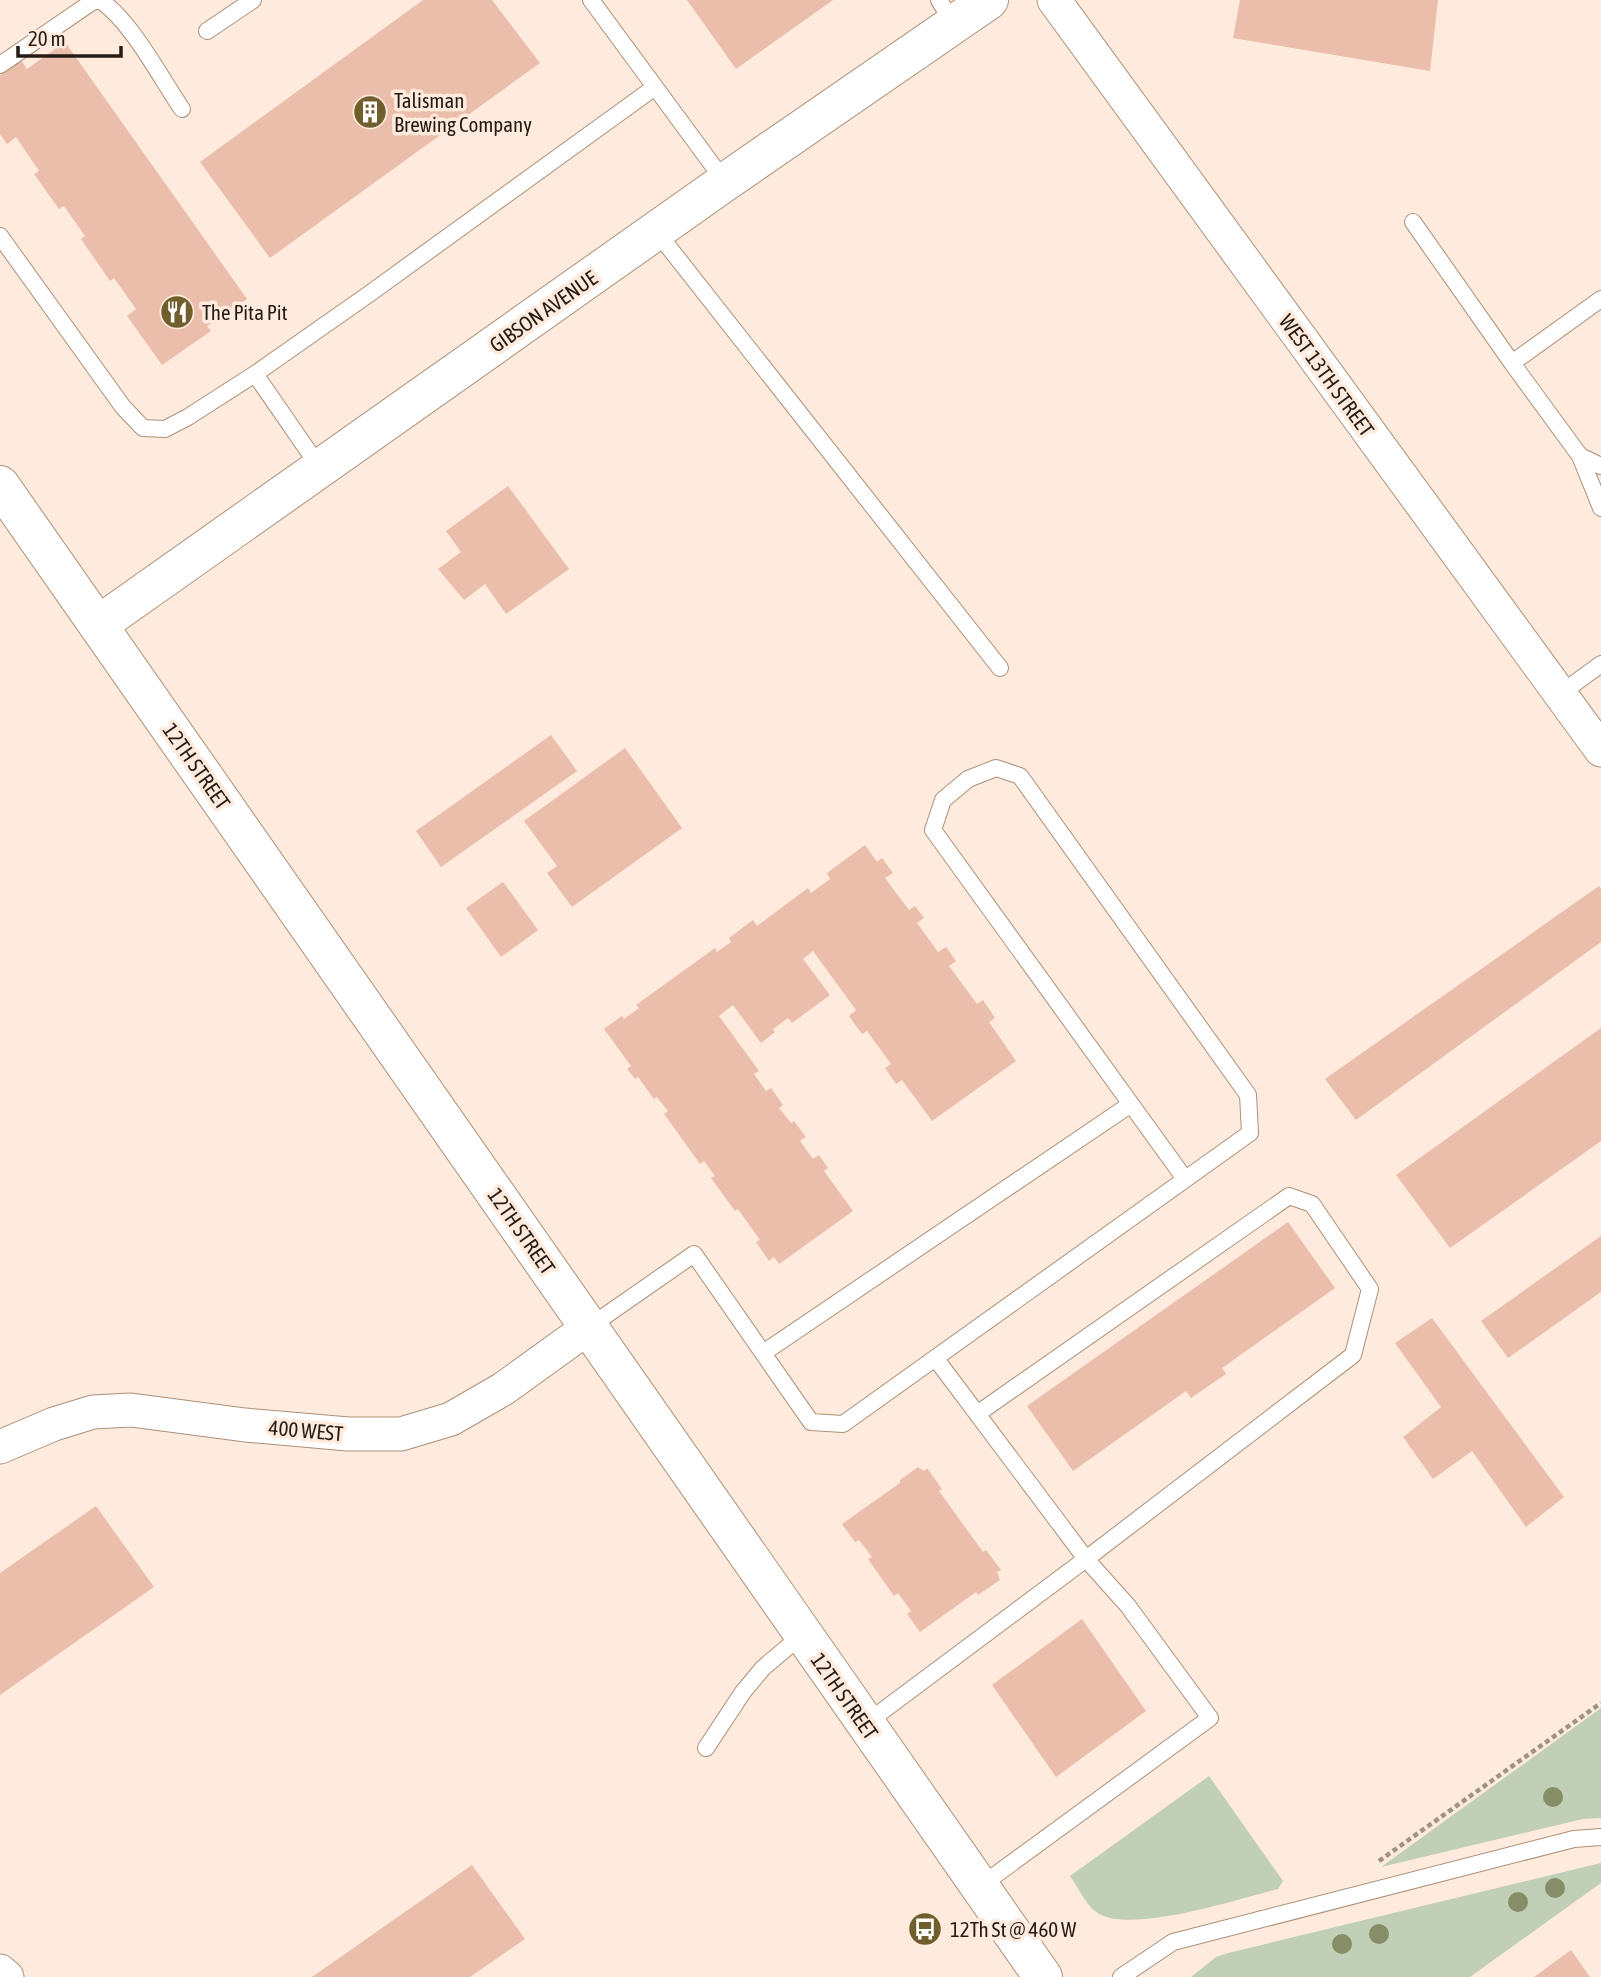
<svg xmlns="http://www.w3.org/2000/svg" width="1601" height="1977" font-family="'Asap Condensed',sans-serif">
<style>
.green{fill:#c0cfb6}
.building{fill:#ebbdab}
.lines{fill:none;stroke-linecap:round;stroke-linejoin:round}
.service-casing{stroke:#ac9079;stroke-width:18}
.minor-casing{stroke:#ac9079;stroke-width:35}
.tertiary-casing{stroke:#ac9079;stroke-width:40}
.primary-casing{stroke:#ac9079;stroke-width:40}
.path{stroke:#a19286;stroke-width:4.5;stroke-dasharray:5 3.5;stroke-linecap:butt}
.service{stroke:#fff;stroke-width:16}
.minor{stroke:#fff;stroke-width:33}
.tertiary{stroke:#fff;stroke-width:38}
.primary{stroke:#fff;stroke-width:38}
.tree{fill:#868e68}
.labels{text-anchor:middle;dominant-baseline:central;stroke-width:7;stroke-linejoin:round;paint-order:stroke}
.poi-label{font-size:21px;fill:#261b12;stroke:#feebdd;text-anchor:start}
.street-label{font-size:21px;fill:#261b12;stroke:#feebdd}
</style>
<rect width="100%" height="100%" fill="#feebdd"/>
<path class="green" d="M1601 1708V1818L1583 1819 1381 1867Z
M1209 1776 1283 1881 1278 1889C1241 1898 1125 1937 1095 1911 1085 1903 1078 1887 1070 1876Z
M1601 1863V1883L1470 1977H1191L1216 1957 1228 1953Z"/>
<path class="building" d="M423 0H492L540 63 270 258 200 162Z
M687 0H833L736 69Z
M1240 0H1438L1430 71 1233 38Z
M65 42 247 299 207 326 211 331 162 365 127 316 136 309 114 278 110 281 81 239 85 236 64 206 59 209 34 174 39 171 16 137 7 144 0 134V75L21 60 27 69Z
M508 486 569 569 506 614 485 584 464 600 438 569 461 552 446 531Z
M551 735 577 771 441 867 416 831Z
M625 748 682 828 572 907 547 873 557 866 524 821Z
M865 845 877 862 882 858 893 873 885 878 909 910 915 906 924 918 917 923 938 952 946 947 956 961 949 966 977 1004 983 1000 995 1018 989 1022 1016 1061 932 1121 902 1080 896 1084 885 1068 891 1064 867 1031 862 1034 849 1016 856 1010 813 951 803 959 830 995 792 1023 788 1018 773 1029 775 1032 761 1043 733 1005 719 1016 759 1071 754 1074 766 1091 771 1088 783 1105 779 1108 791 1123 794 1121 806 1137 800 1141 813 1159 819 1155 828 1168 824 1171 853 1211 779 1264 774 1257 769 1261 756 1242 760 1240 738 1209 735 1211 711 1178 715 1176 704 1161 700 1164 664 1114 668 1111 657 1097 654 1099 638 1077 635 1079 627 1069 631 1066 604 1029 622 1016 624 1019 639 1008 636 1005 715 948 717 952 731 942 729 938 753 920 757 926 808 888 811 893 830 879 827 873Z
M503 882 538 930 501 957 466 908Z
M1599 886 1601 889V942L1356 1120 1325 1079Z
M1601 1028V1141L1450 1248 1396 1175Z
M1288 1222 1335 1288 1222 1368 1226 1374 1191 1398 1186 1391 1073 1471 1027 1406Z
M1601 1236V1292L1508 1358 1481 1321Z
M1432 1318 1564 1497 1526 1527 1472 1451 1433 1479 1403 1437 1441 1407 1395 1343Z
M918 1467 924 1471 927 1468 942 1489 939 1491 983 1552 986 1550 1001 1570 997 1572 1000 1580 978 1595 976 1592 920 1632 907 1614 911 1611 898 1593 894 1596 868 1559 872 1557 859 1540 855 1542 842 1524 900 1483V1480Z
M96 1506 154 1587 0 1695V1573Z
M1082 1619 1146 1711 1056 1777 992 1685Z
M472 1865 525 1939 470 1977H312Z
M1571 1950 1590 1977H1534Z"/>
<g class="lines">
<g class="service-casing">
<path id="service" d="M591 0 725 182
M939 0 954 25
M207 31 253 0
M0 65 92 2 100 0C132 22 160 77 182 109
M1413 222 1512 363 1601 299
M656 231 1000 668
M0 236 123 407 143 428 165 429 188 417 255 374 369 294 655 87
M1512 363 1580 456 1601 508
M255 374 320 468
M1580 456 1601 466
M1560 694 1601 664
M589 1327 694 1254 811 1422 843 1424 1250 1133 1248 1095 1020 776 996 768 968 779 943 800 933 830 1185 1179
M763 1353 1131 1104
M936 1359 1086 1559 1353 1355 1370 1289 1312 1204 1289 1196 977 1414
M865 1724 1086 1559 1128 1606 1210 1718 979 1887
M706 1748 743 1692 763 1668 802 1635
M1121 1977 1173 1942 1574 1839 1601 1837"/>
</g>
<g class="minor-casing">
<path id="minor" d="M1054 0 1601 750
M0 1447 54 1424 93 1412 131 1410 245 1425 348 1434H401L451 1419 503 1389 589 1327
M0 1971 7 1977"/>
</g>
<g class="tertiary-casing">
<path id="tertiary" d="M98 625 725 182 989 0"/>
</g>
<g class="primary-casing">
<path id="primary" d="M0 485 1043 1977"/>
</g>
<path class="path" d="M1379 1861 1601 1703"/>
<use href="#service" class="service"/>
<use href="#minor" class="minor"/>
<use href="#tertiary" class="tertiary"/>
<use href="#primary" class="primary"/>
</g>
<g class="tree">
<circle cx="1553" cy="1797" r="10"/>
<circle cx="1555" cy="1888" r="10"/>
<circle cx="1518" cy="1902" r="10"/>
<circle cx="1379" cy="1934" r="10"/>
<circle cx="1342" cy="1944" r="10"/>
</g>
<defs>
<g id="building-disc" transform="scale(1.75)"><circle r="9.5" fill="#705e2c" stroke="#feebdd"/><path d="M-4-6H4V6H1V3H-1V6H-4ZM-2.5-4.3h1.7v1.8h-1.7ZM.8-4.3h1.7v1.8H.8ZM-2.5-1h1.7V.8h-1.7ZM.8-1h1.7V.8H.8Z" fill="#fff"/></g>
<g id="restaurant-disc" transform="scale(1.75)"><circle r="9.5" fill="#705e2c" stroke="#feebdd"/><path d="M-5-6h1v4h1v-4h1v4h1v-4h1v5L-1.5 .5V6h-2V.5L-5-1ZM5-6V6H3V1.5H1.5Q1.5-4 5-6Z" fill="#fff"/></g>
<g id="bus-disc" transform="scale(1.75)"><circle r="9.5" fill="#705e2c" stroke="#feebdd"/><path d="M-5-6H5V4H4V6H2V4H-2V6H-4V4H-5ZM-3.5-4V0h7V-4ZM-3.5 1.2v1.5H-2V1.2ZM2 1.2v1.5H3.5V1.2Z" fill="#fff"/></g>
</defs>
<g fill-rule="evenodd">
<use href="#building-disc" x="370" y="112"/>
<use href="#restaurant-disc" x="177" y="312"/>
<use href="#bus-disc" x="925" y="1929"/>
</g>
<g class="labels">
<g class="poi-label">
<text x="394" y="100">Talisman<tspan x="394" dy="24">Brewing Company</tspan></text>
<text x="202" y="312">The Pita Pit</text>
<text x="950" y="1929">12Th St @ 460 W</text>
</g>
<g class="street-label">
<text transform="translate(543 311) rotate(-35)">GIBSON AVENUE</text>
<text transform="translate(1327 375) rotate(54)">WEST 13TH STREET</text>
<text transform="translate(197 766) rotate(55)">12TH STREET</text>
<text transform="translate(522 1231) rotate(55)">12TH STREET</text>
<text transform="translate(306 1430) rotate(5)">400 WEST</text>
<text transform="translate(845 1696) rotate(55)">12TH STREET</text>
</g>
</g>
<path d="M18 46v10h103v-10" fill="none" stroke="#261b12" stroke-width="3.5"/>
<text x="28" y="46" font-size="21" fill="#261b12" stroke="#feebdd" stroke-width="5" paint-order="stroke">20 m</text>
</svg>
